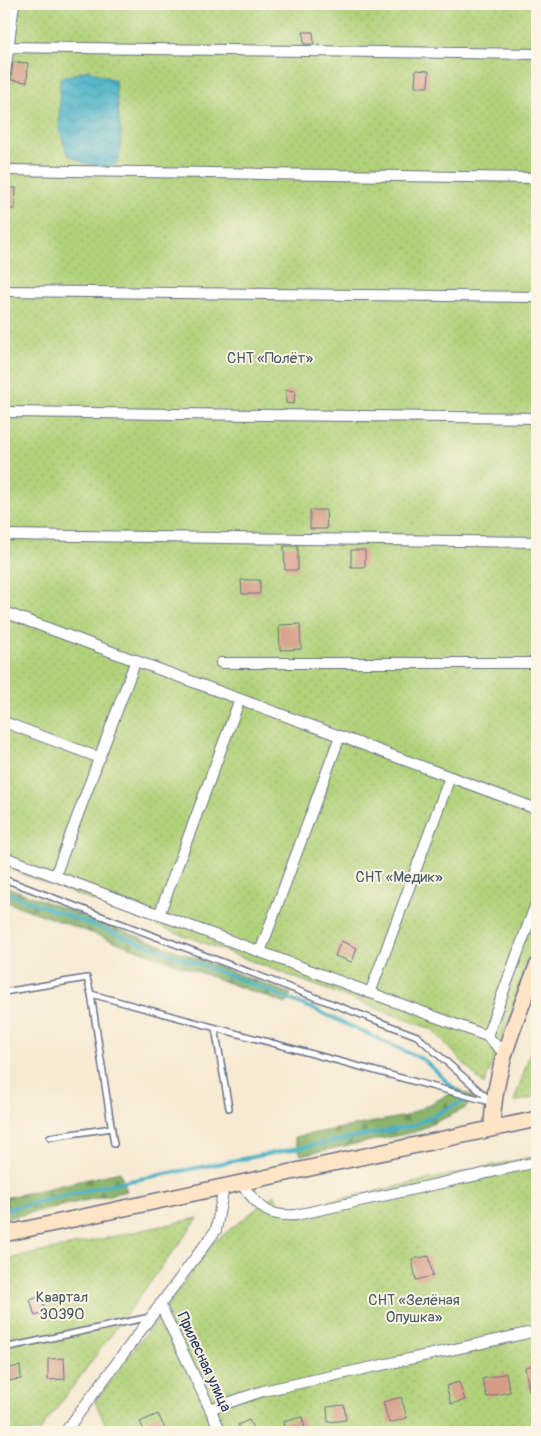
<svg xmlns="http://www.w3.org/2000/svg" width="541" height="1436" font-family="Pangolin,sans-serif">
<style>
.forest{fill:url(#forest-firs);stroke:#547264}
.garden{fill:url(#garden-dots);stroke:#66806c}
.water{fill:url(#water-waves);stroke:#327093}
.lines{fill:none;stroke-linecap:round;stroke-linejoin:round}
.stream{stroke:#4ab2c8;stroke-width:4}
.building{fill:#d69d86}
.lane-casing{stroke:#687087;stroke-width:8}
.street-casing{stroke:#687087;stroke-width:12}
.secondary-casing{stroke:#687087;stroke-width:18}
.lane{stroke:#fff;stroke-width:5}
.street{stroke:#fff;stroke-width:10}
.secondary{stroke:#ffe4c6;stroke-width:15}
.labels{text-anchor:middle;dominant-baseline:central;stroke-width:4;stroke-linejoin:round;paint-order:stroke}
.park-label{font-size:15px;fill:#405865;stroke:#fcf5e5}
.street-label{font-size:15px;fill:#1b2f5e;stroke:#fcf5e5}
</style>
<defs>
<pattern id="forest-firs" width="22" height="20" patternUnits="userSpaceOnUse" patternTransform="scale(1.25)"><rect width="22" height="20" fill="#8cb46a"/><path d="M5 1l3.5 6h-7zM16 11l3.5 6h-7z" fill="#72935a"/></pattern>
<pattern id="garden-dots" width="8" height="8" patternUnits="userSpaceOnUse" patternTransform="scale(1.25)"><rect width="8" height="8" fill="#b1d27a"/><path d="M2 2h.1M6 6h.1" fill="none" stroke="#98b56c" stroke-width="1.8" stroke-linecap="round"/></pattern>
<pattern id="water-waves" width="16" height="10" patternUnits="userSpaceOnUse" patternTransform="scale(1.25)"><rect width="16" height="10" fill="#4ab2c8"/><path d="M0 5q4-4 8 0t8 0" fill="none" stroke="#3d91a6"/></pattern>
</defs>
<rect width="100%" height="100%" fill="#fcf5e5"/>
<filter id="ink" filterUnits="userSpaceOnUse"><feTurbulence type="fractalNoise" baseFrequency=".02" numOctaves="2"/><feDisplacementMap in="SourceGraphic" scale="10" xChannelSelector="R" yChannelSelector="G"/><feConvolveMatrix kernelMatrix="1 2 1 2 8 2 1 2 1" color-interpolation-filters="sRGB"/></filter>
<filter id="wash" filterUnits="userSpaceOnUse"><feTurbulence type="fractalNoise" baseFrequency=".0096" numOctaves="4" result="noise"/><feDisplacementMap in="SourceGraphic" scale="20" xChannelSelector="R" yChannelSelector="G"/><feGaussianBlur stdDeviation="1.12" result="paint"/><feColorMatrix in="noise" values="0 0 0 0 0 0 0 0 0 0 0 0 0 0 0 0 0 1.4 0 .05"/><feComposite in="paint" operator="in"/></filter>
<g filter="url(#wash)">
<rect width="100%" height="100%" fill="#f7ead3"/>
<path class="forest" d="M4 886 291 994 286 1004 4 901Z
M459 1089 475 1098 464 1109 415 1132 301 1155 294 1137 406 1116Z
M120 1172 127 1191 4 1219V1198Z"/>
<path class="garden" d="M4 4H537V948L484 1085 433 1030 4 867Z
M537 1032V1097L514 1102Z
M537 1156V1432H109L95 1402 214 1242 274 1195 284 1211Z
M198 1218 39 1432H4V1260Z"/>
<path class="water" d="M88 70 115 80 121 136 119 162 107 167 85 163 68 155 59 129 60 78Z"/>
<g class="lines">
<path class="stream" d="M4 892 257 986 318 1011 424 1060 466 1100 412 1126 114 1184 4 1210"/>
</g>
<g id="blocks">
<path class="building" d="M303 32H313L314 44H304Z
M13 62 28 63 27 82 11 80Z
M416 70 429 71 428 87H415Z
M4 188H16L15 209H4Z
M286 390 295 391 294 404 286 403Z
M310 510H326L327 529H310Z
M284 546H298V570H285Z
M351 550H365V567H351Z
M241 580H260V594H242Z
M300 624 301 649 280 650 279 625Z
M341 941 357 948 352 962 335 956Z
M429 1256 433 1276 416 1280 412 1259Z
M41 1296 46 1312 35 1316 30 1300Z
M64 1358 65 1379 48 1380V1359Z
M535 1365 537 1388 529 1390 525 1367Z
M20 1366 21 1379 6 1381 4 1369Z
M506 1373 510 1392 487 1397 482 1379Z
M459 1382 465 1400 451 1404 446 1386Z
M401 1397 407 1418 389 1423 383 1402Z
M344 1405 346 1420 328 1422 327 1407Z
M158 1414 165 1429 156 1432H145L140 1422Z
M302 1417 306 1432H285L283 1422Z
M249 1420 253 1428 242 1432 238 1425Z"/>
</g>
</g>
<g filter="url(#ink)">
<use href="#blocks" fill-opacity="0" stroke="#687087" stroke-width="1"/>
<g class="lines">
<g class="lane-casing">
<path id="lane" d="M4 879 417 1036 491 1101
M4 992 87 978 91 994 490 1102
M91 994 114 1144
M215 1028 229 1108
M50 1137 112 1128
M4 1348 150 1317"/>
</g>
<g class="street-casing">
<path id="street" d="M4 47 537 54
M4 81 14 4
M4 170 537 178
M4 291 537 297
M4 412 537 418
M4 535 537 542
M4 612 537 809
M221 663H537
M4 722 100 758
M4 857 487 1036 505 1054
M55 876 136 660
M159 915 240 699
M260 952 340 736
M370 993 450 777
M487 1036 537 901
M240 1183C260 1206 264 1217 296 1215L537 1162
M160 1304 221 1432
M210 1409 263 1391 537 1331
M65 1432 216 1230 224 1186"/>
</g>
<g class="secondary-casing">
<path id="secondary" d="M492 1128C493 1072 517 1017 537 966
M4 1234 537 1119"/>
</g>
<use href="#lane" class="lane"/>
<use href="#street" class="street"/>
<use href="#secondary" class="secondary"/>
</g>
</g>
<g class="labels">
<g class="park-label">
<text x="270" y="358">СНТ «Полёт»</text>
<text x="399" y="877">СНТ «Медик»</text>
<text x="62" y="1297">Квартал<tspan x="62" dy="17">30390</tspan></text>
<text x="414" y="1300">СНТ «Зелёная<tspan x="414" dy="17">Опушка»</tspan></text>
</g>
<g class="street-label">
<text transform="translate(204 1362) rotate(65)">Прилесная улица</text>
</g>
</g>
<rect width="541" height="1436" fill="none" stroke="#fcf5e5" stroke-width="20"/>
</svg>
